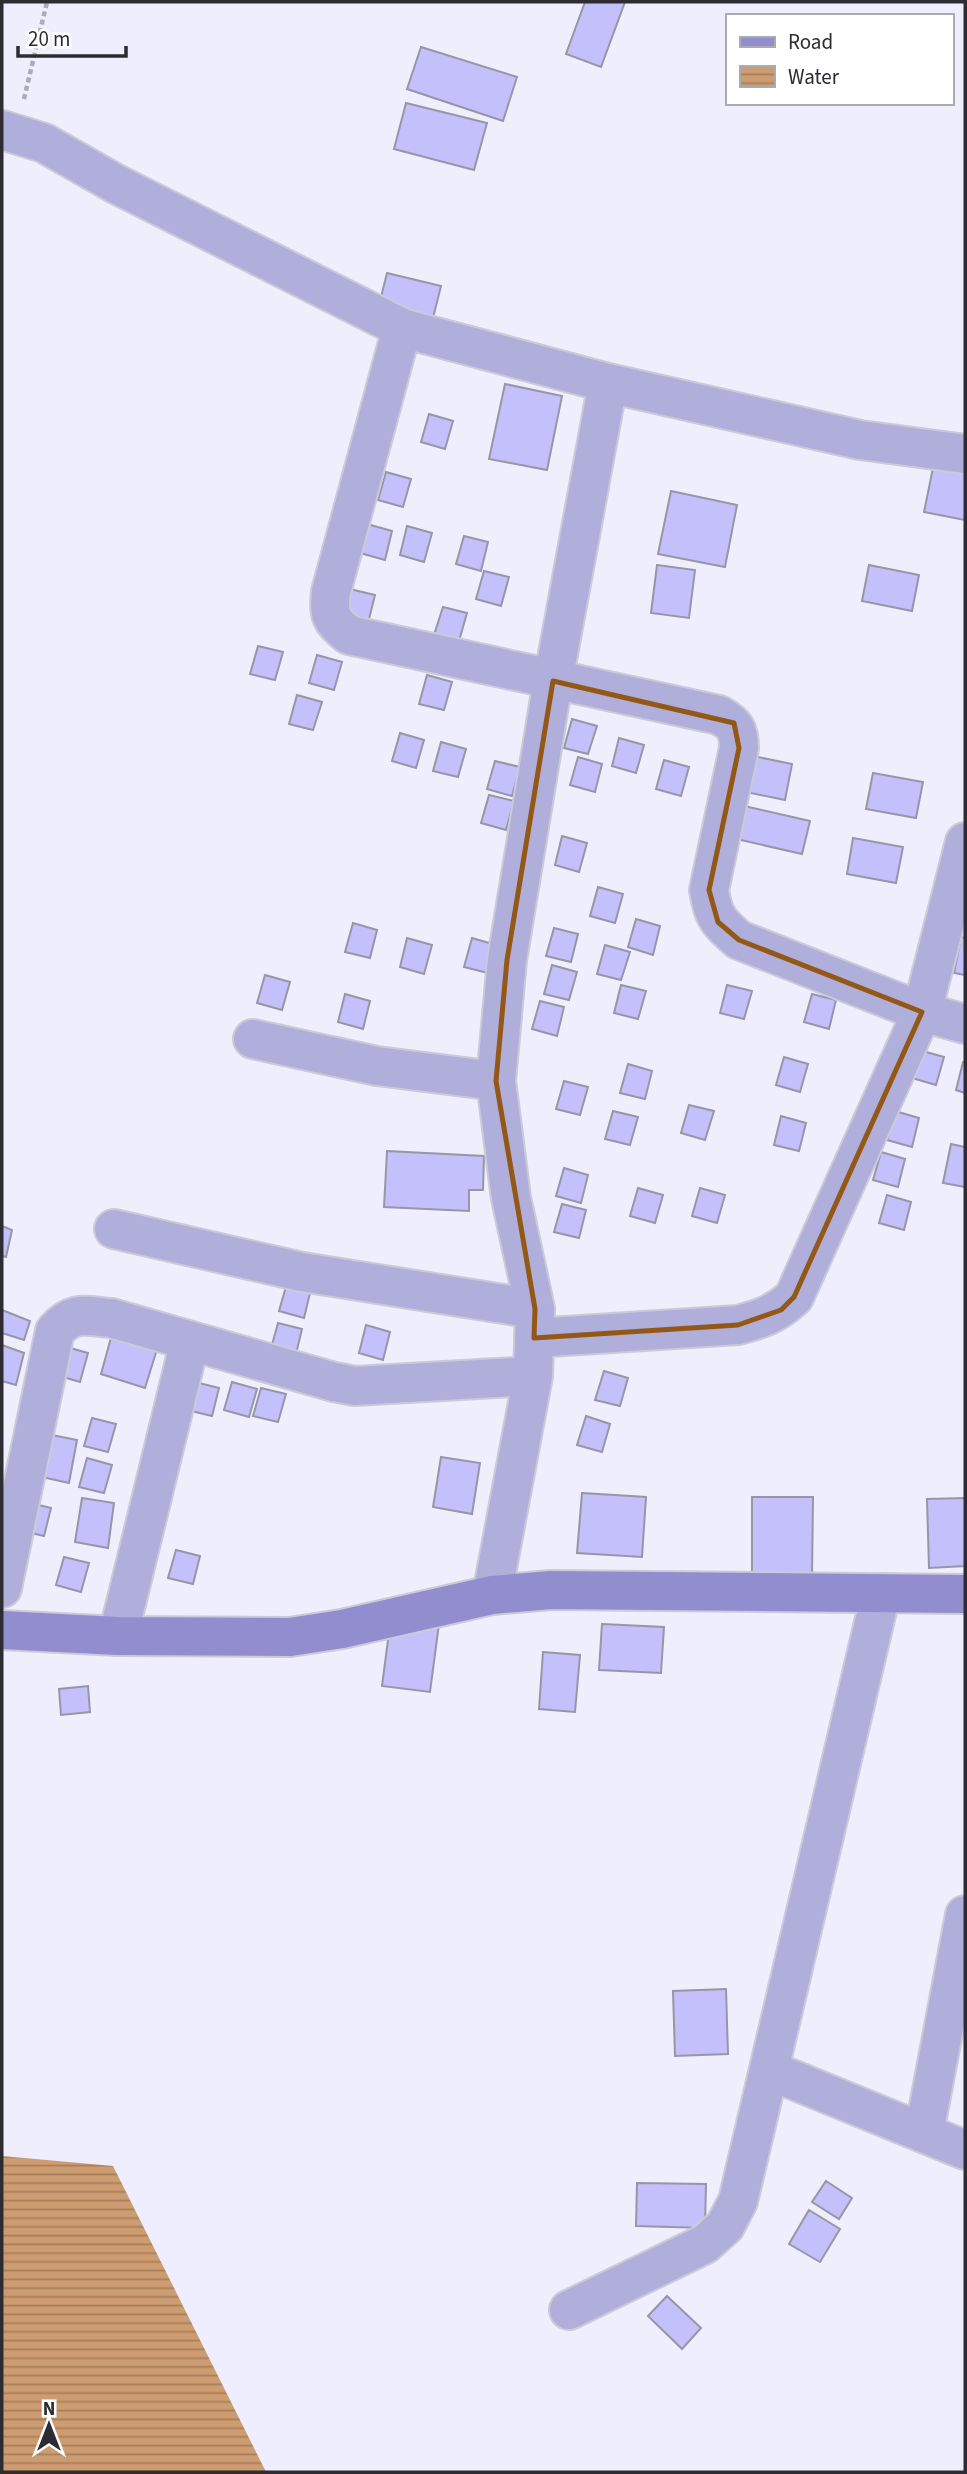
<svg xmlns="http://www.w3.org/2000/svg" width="967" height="2474" font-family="'Source Sans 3',sans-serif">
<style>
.water{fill:url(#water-rules)}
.building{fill:#c3c0fb;stroke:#9796a6;stroke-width:2}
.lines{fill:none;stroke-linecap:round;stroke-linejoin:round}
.minor-casing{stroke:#cbcbd8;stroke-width:42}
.secondary-casing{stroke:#cbcbd8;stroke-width:42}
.path{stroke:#acacb7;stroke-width:4.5;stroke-dasharray:5 3.5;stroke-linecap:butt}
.minor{stroke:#b0aedb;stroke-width:38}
.secondary{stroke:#928dcf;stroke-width:38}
.marked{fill:none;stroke:#935816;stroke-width:5;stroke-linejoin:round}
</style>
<defs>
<pattern id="water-rules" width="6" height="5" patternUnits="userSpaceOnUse" patternTransform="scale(1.75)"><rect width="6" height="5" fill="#cd9c71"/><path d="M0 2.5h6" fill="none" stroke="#a77f5d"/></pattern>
</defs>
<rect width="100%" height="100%" fill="#eeeefc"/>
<path class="water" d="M2 2156 113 2166 266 2472H2Z"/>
<path class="building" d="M585 2H625L601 67 566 54Z
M421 47 517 77 503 121 407 89Z
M406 103 487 123 474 170 394 149Z
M387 273 441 286 433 318 379 305Z
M505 384 562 396 547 470 489 459Z
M429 414 453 421 445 449 421 442Z
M934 463 965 469V520L924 512Z
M386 472 411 479 403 507 378 500Z
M671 491 737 505 725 567 658 554Z
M367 524 392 531 385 560 360 553Z
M407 526 432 533 424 562 400 555Z
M464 536 488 542 481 571 456 564Z
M657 565 695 570 689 618 651 613Z
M869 565 919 575 912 611 862 601Z
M484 571 509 577 501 606 476 599Z
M350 589 375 595 368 623 343 617Z
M443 607 467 613 459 641 434 635Z
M258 646 283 652 275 680 250 674Z
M317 655 342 662 334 690 309 683Z
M427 675 452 682 444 710 419 704Z
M297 695 322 702 313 730 289 724Z
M572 719 597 726 588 754 564 748Z
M400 733 424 740 416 768 392 761Z
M619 738 644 745 636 773 612 766Z
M441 742 466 749 458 777 433 771Z
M743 754 792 764 785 800 736 790Z
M578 757 602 764 595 792 570 785Z
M664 760 689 767 681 796 656 789Z
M495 761 520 767 512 796 487 789Z
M873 773 923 782 916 818 866 809Z
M489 795 514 801 506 830 481 823Z
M740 805 810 821 802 854 732 838Z
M562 836 587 843 579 872 555 865Z
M853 838 903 847 896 883 847 874Z
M598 887 623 894 615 923 590 916Z
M636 919 660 926 653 955 628 947Z
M353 923 377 930 370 958 345 952Z
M554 928 578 934 571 962 546 956Z
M961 937 965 938V975L954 973Z
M407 938 432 945 424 974 400 967Z
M472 938 496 945 488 973 464 967Z
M605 945 630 952 621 980 597 974Z
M552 965 577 972 569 1000 544 994Z
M265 975 290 982 282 1010 257 1003Z
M621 985 646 991 638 1019 614 1013Z
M727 985 752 991 744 1019 720 1013Z
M345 994 370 1001 363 1029 338 1022Z
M812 994 836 1000 829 1029 804 1022Z
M540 1001 564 1007 557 1036 532 1029Z
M919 1050 944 1057 936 1085 912 1078Z
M784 1057 808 1064 800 1092 776 1085Z
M963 1062H965V1093L956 1090Z
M628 1064 652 1071 645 1099 620 1093Z
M564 1081 588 1087 580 1115 556 1109Z
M689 1105 714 1111 705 1140 681 1133Z
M613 1111 638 1117 630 1145 605 1139Z
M895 1111 919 1118 912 1147 887 1140Z
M781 1116 806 1123 799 1151 774 1145Z
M951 1144 965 1147V1187L943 1183Z
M387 1151 484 1156 483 1190H469V1211L384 1207Z
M881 1152 905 1159 898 1187 873 1180Z
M564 1168 588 1175 581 1203 556 1196Z
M638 1188 663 1195 655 1223 630 1216Z
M700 1188 725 1195 717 1223 692 1216Z
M887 1195 911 1202 904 1230 879 1223Z
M562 1204 586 1210 579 1238 554 1232Z
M2 1226 12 1230 6 1257 2 1256Z
M287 1283 311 1289 304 1318 279 1311Z
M2 1310 30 1321 24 1340 2 1333Z
M278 1323 302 1329 295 1358 270 1352Z
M366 1325 390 1332 383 1360 359 1353Z
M112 1334 158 1346 145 1388 101 1374Z
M2 1345 24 1353 16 1385 2 1381Z
M63 1346 88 1353 80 1382 56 1375Z
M604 1371 628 1378 620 1406 595 1400Z
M195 1382 219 1388 212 1416 187 1410Z
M232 1382 257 1389 249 1417 224 1410Z
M261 1388 286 1394 278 1422 253 1416Z
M586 1416 610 1424 602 1452 577 1445Z
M92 1418 116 1424 108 1452 84 1446Z
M42 1433 77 1440 69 1483 33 1475Z
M441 1457 480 1463 472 1514 433 1507Z
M87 1458 112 1465 104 1493 79 1487Z
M582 1493 646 1497 642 1557 577 1553Z
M752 1497H813L812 1578 752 1577Z
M82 1498 114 1503 108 1548 75 1542Z
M965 1498V1566L929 1568 927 1499Z
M26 1502 51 1508 44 1536 19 1530Z
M176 1550 200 1556 193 1584 168 1578Z
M64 1557 89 1563 81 1592 56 1585Z
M391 1617 439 1624 430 1692 382 1686Z
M602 1624 664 1627 661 1673 599 1670Z
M543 1652 580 1655 575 1712 539 1709Z
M88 1686 90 1712 61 1715 59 1689Z
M726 1989 728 2054 675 2056 673 1991Z
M826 2181 852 2198 839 2219 812 2202Z
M637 2183 706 2184 705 2228 636 2226Z
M809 2210 840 2229 820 2262 789 2244Z
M667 2296 701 2328 682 2349 648 2316Z"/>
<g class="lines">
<g class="minor-casing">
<path id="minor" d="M2 130 44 143 116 184 402 328 608 383 860 440 965 454
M402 328 331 592C328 615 331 621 349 635L719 715C735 724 739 730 739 748L709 890C713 917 719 923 739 940L922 1012 965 1024
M253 1039 377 1066 496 1081
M114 1229 302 1272 535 1309
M534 1338 738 1325C761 1319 776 1314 794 1297L922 1012 965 842
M2 1588 55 1331C74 1310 86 1316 111 1318L334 1382 355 1386 533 1376
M492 1595 533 1376 535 1309 511 1198 496 1081 507 960 553 681 608 383
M118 1636 190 1341
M769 2070 965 2150
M924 2133 965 1915
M569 2310 705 2244 725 2226 738 2201 881 1593"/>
</g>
<g class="secondary-casing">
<path id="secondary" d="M2 1630 118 1636 290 1637 342 1629 492 1595 551 1590 965 1594"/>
</g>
<path class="path" d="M24 99 47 2"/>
<use href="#minor" class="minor"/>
<use href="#secondary" class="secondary"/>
</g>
<path class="marked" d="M553 681 734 723 739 748 709 890 718 922 739 940 922 1012 794 1297 781 1310 738 1325 534 1338 535 1309 496 1081 507 960Z"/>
<rect width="967" height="2474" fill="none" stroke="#2c2c32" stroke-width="7"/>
<rect x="726" y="14" width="228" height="91" fill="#ffffff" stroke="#ababad" stroke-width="2"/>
<rect x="740" y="37" width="35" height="10" fill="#928dcf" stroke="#ababad" stroke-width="2"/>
<text x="788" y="49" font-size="21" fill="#2c2c32">Road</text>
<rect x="740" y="66" width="35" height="21" fill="url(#water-rules)" stroke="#ababad" stroke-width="2"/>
<text x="788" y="84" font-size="21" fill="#2c2c32">Water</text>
<g transform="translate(49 2425)" stroke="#ffffff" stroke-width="5" paint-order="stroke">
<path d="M0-5L12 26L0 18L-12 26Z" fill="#2c2c32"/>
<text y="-10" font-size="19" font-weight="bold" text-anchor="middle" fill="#2c2c32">N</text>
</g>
<path d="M18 46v10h108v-10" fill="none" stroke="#2c2c32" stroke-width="3.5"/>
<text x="28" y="46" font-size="21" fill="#2c2c32" stroke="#ffffff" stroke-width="5" paint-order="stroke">20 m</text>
</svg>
